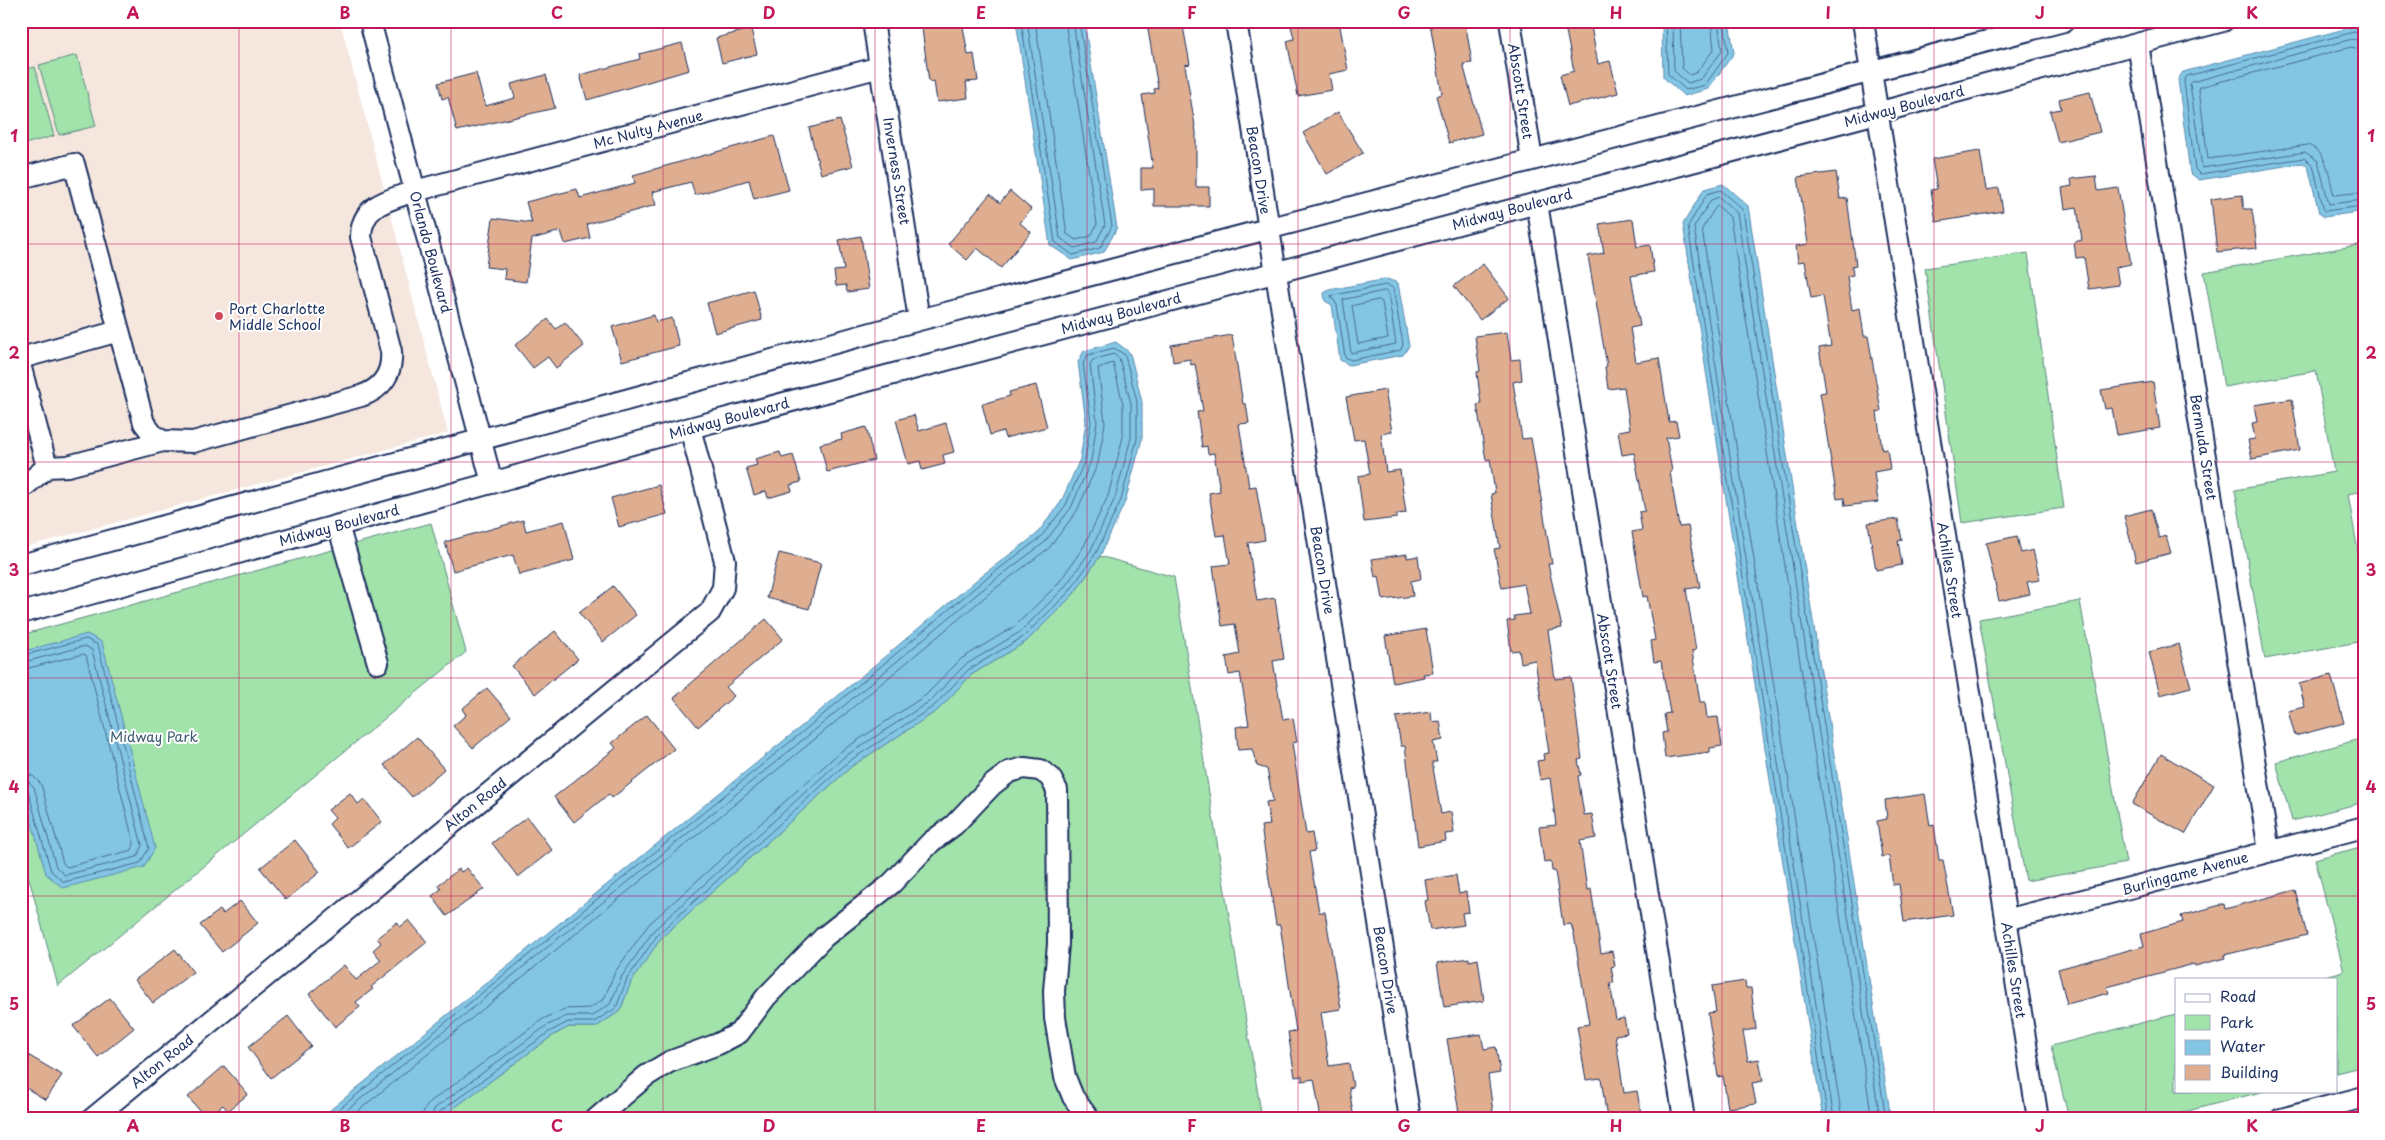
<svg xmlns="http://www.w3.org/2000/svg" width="2385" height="1140" font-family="'Playpen Sans',sans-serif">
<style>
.built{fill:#f5e7de}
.green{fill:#a2e2ab;stroke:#5e8884}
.water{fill:#83c6e4;stroke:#598aae}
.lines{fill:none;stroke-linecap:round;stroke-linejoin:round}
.shore{stroke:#456b94;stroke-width:1}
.building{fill:#dfae91;stroke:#1b2f5e}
.minor-casing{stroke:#1b2f5e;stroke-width:24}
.minor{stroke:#fff;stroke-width:20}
.grid{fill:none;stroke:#c2185b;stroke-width:1;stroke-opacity:0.55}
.poi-dot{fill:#d1495b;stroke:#fff;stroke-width:2}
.labels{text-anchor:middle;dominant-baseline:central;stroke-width:4;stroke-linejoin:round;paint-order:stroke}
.street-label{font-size:14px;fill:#1b2f5e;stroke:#fff}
.poi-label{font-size:14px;fill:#1b2f5e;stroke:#fff;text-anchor:start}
.park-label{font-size:14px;fill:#3d5c71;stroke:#fff}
.neatline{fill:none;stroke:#c2185b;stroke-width:2}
.grid-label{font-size:16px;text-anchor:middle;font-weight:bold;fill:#c2185b}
</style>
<rect width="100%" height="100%" fill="#fff"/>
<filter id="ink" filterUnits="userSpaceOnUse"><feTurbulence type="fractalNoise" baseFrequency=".02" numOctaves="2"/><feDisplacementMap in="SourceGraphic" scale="10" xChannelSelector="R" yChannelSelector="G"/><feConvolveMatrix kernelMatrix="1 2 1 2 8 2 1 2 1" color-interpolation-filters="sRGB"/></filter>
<g filter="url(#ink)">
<path class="built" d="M21 21H340L448 433 21 548Z"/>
<path class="green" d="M77 55 96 126 59 135 39 65Z
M35 67 54 136 21 145V70Z
M2364 244V491L2348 494 2364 586V641L2265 659 2235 490 2334 472 2316 371 2224 387 2204 272Z
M2028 253 2064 508 1962 523 1925 268Z
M431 523 466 652 58 986 21 849V635Z
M1100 556 1174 577 1262 1119H439L552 1036 569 1027H596L620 1011 631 982 661 938 852 766 938 710 971 675 1027 641 1073 595Z
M2080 601 2126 863 2026 881 1979 619Z
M2364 738V802L2292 821 2276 762Z
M2364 846V1066L2336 1073V979H2313L2344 971 2315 859Z
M2176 1014V1091H2265L2157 1119H2069L2051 1046Z"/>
<path class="water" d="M1016 21H1084L1117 228 1104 252 1072 260 1050 245Z
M1662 21H1729L1734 53 1708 89 1684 96 1663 77Z
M2356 26 2364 32V211L2324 217 2319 213 2308 166 2303 163 2199 180 2190 173 2178 79 2183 72Z
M1723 184 1748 206 1891 1119H1823L1683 224 1704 189Z
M1387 279 1398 283 1409 346 1403 355 1349 365 1340 360 1332 305 1325 301 1324 293 1329 290Z
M1116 342 1129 352 1131 357 1142 402V439L1125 502 1100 556 1073 595 1027 641 971 675 938 710 852 766 661 938 631 982 620 1011 596 1027H569L552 1036 439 1119H319L803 725 981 576 1036 535 1061 502 1080 459 1086 422 1078 362 1084 351Z
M87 634 102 642 155 848 144 867 63 888 46 874 21 783V652Z"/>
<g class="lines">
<path class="shore" d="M1021 21 1055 242 1073 255 1100 248 1112 226 1079 21
M1027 21 1060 238 1075 248 1096 242 1105 225 1073 21
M1035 21 1067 234 1076 240 1091 236 1097 224 1065 21
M1666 21 1668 74 1686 90 1705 85 1728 53 1724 21
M1673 21 1674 71 1688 83 1701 79 1722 51 1718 21
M1680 21 1682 68 1690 75 1697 72 1714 49 1711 21
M2364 36 2354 32 2187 76 2184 81 2195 169 2200 174 2304 158 2313 165 2324 211 2364 206
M2364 42 2352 39 2192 82 2190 84 2202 168 2305 152 2318 161 2329 204 2364 200
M2364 50 2351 47 2200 87 2199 90 2208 159 2308 145C2330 154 2328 176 2334 195L2364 192
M1387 285 1393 288 1403 344 1401 350 1351 360 1345 357 1337 305 1331 296Z
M1385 291 1388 293 1396 344 1351 353 1343 300Z
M1379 300 1382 302 1388 338 1358 344 1352 306Z
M21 656 86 639 98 645 149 848 140 863 64 882 51 871 28 791 21 786
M21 663 85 646 92 650 142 845 137 857 65 875 56 867 34 787 29 782 21 780
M21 670 83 654 86 655 134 844 132 850 67 867 63 863 41 784 33 776 21 773
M327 1119 806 729 984 580 1040 538 1066 505 1085 460 1091 422 1083 363 1088 355 1114 348 1125 355 1137 402V439L1121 500 1096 553 1069 592 1023 637 968 670 934 706 848 762 658 934 627 979 616 1008 594 1022H568L549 1032 438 1113 436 1119
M336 1119 810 734 988 585 1044 543 1071 508 1091 461 1097 422 1090 364 1093 360 1113 354 1119 358 1131 403V438L1115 498 1091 550 1064 588 1020 632 965 665 930 701 844 757 654 930 622 976 610 1004 592 1016H567L546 1026 435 1108 430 1119
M348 1119 815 739 992 591 1049 548 1077 511 1098 463 1105 423 1098 368 1113 363 1123 404V437L1108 496 1084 546 1058 584 1015 626 961 659 926 695 840 752 649 924 615 972 604 999 590 1008 565 1009 543 1019 430 1102 424 1110 422 1119
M1828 1119 1688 226 1707 194 1720 190 1743 210 1886 1119
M1834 1119 1694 227 1711 200 1719 197 1737 213 1880 1119
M1842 1119 1702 229 1717 205 1730 217 1872 1119"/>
</g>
<path class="building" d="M921 21H962L968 55 974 54 978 81 966 82 968 98 937 102 934 81 929 82Z
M1159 21H1182L1190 64 1185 65 1196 132V187H1209V206H1154V189L1141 190V168H1153L1142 95 1155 93 1154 89 1158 88 1147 24Z
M1290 21H1339L1348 70 1329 74 1332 90 1298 96 1287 41 1294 39Z
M1438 21H1465L1472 63 1463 64 1482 134 1449 143 1436 96 1442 94 1430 23Z
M1564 21H1590L1598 64 1610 61 1618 93 1568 106 1560 75 1574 71Z
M751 29 757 54 722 63 716 38Z
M682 43 689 70 587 100 580 75 640 59 639 54Z
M476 73 485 106 515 98 511 84 546 75 555 108 457 131 448 97 442 99 438 83Z
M2090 92 2100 132 2058 142 2050 111 2061 109 2059 99Z
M1338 112 1363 153 1327 174 1303 133Z
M840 120 853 166 821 174 809 128Z
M774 136 789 190 754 199 749 180 695 195 691 182 652 192 656 205 587 224 590 238 565 244 561 231 532 239 526 282 504 279 505 269 486 267 493 218 532 223 526 202 577 189 580 198 635 183 633 175Z
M1980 151 1986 190 1999 188 2003 211 1936 222 1931 190 1937 189 1932 159Z
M1836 172 1840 199 1847 198 1856 265 1852 266 1853 275 1847 276 1852 310 1860 308 1864 336H1868L1881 411 1877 412 1882 450 1887 449 1890 469 1874 472 1878 502 1845 506 1844 498 1837 499 1820 393 1826 392 1819 348 1831 346 1823 296 1811 298 1805 261 1798 262 1796 246 1808 244 1798 177Z
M2096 176 2098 191 2118 188 2131 264 2116 267 2119 285 2089 289 2084 257 2076 258 2074 242 2082 240 2077 207 2065 209 2062 188 2072 186 2071 179Z
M1010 191 1031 209 1020 223 1031 232 1001 268 977 248 967 260 948 244 990 194 1000 203Z
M2242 195 2244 209H2252L2257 248 2217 252 2211 199Z
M1633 219 1637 247 1650 245 1654 272 1631 276 1640 326 1630 328 1636 362 1659 358 1669 422 1676 421 1679 436 1666 438 1672 471 1670 472 1679 527 1688 526 1700 587 1686 589 1696 650 1692 651 1700 702H1705L1707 718 1718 717 1722 746 1710 748V752L1665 758 1662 733 1667 732 1664 714 1670 713 1661 661 1654 662 1651 641 1655 640 1647 596 1643 597 1632 532 1642 530 1639 512 1645 511 1634 453 1622 455 1618 431 1630 429 1624 387 1608 389 1605 367 1607 366 1588 256 1604 253 1599 224Z
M861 236 869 289 847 292 846 285 836 286 834 271 844 270 839 240Z
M1483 264 1509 298 1480 320 1454 286Z
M754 290 762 320 715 333 707 303Z
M654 315 656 322 672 318 679 346 622 361 612 327Z
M548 319 556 329 565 322 584 346 556 368 548 357 533 368 515 345Z
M1507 332 1511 360 1520 359 1522 380 1513 382 1522 439 1531 438 1552 564H1548L1562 628 1548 630 1555 679 1571 677 1582 759 1578 760 1581 775 1578 776 1584 815 1592 814 1596 838 1580 841 1587 890 1591 889 1601 953 1612 951 1615 966 1611 967 1614 983H1610L1616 1020 1624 1018 1627 1033 1615 1035 1624 1093 1637 1091 1642 1119H1607L1601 1078 1586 1080 1577 1026 1589 1024 1574 934 1571 924 1563 925 1555 871H1552L1551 861 1544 862 1539 827 1556 825 1550 778 1540 780 1537 761 1544 760 1543 754 1549 753 1535 660 1521 663 1519 650 1511 651 1507 621 1515 620 1514 616 1530 614 1524 584 1502 588 1494 549 1500 548 1491 494 1495 493 1490 459 1486 460 1477 405 1481 404 1477 372 1480 371 1475 336Z
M1232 335 1243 404H1246L1249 423 1239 424 1249 487 1256 486 1265 540 1248 543 1257 601 1275 598 1284 659 1273 661 1283 720 1293 718 1297 742 1292 743 1306 834 1312 833 1315 851 1309 852 1319 912H1325L1341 1009 1321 1012 1329 1066 1349 1063 1353 1087 1349 1088 1354 1119H1321L1314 1079 1302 1081V1076L1295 1077 1288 1032 1296 1031 1280 925H1276L1261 826 1270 825 1266 802 1273 801 1267 769 1257 766 1252 749 1238 750 1236 727 1249 725 1240 673 1229 675 1226 657 1240 654 1235 624 1222 626 1213 566 1230 564 1225 535 1216 536 1209 493 1220 491 1214 453 1208 454 1207 446 1202 447 1197 412 1203 411 1195 364 1191 365 1190 359 1173 362 1171 345Z
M2153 382 2160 428 2117 435 2112 408 2105 409 2101 390Z
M1036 385 1047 427 1005 438 1003 431 990 435 982 404 1010 396 1009 392Z
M1385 390 1392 432 1381 434 1386 472 1400 470 1406 513 1397 514V518L1364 522 1358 476 1370 474 1364 439 1354 440 1346 397Z
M2292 399 2300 450 2252 459 2248 440 2255 439 2252 423 2257 422 2254 405Z
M914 415 919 431 946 423 954 452 943 455 945 464 922 470 920 461 908 464 896 420Z
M866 427 874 460 827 472 820 444 842 439 841 434Z
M780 452 782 458 793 455 801 482 790 485 792 491 768 498 766 491 754 495 746 468 757 465 755 459Z
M659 485 667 514 619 527 611 498Z
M2151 509 2159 538 2166 536 2171 553 2136 562 2124 516Z
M1898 519 1902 540 1898 541 1902 565 1876 570 1868 523Z
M523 520 526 531 564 521 574 560 519 575 513 555 453 571 445 542Z
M2017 536 2021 553 2033 550 2040 580 2027 582 2030 594 1999 601 1986 543Z
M779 553 821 563 809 609 767 598Z
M1407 554V558L1418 556 1421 579 1411 581 1413 596 1383 600 1379 576 1375 577 1372 559Z
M613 586 636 615 603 642 579 613Z
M766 619 783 639 726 687 734 696 698 727 674 698Z
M1426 629 1433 673 1423 674 1424 677 1393 683 1385 636Z
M555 631 578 659 535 694 512 666Z
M2179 644 2191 687 2160 695 2149 652Z
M2331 675 2344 723 2295 736 2288 711 2305 707 2299 684Z
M487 688 511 716 473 748 453 726 466 715 462 709Z
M1431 712 1432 722 1440 721 1443 740 1433 742 1437 762H1432L1441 814 1451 812 1454 833 1445 834 1446 841 1418 846 1405 746H1401L1396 717Z
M647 715 674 749 612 798 609 794 574 822 554 797 616 748 612 743Z
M417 737 444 769 412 797 384 765Z
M2161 754 2214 785 2185 834 2132 804Z
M350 793 358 804 364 799 382 822 348 848 329 824 335 818 328 810Z
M1925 794 1930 826 1934 825 1939 860H1943L1953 915 1904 922 1899 884 1893 885 1889 856 1882 857 1877 821 1887 819 1885 800Z
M527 817 552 850 518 877 492 843Z
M295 840 320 872 286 900 260 868Z
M467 868 484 889 447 916 432 896 441 889 438 885 459 869 461 872Z
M1456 875 1459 894 1466 892 1469 912 1462 913 1464 925 1430 930 1425 901 1428 900 1425 880Z
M2295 890 2307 935 2224 955 2225 958 2195 966 2194 964 2107 987 2109 993 2067 1004 2058 969 2144 946 2141 934 2183 922 2181 916 2224 904 2225 909Z
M240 901 258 923 222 952 200 925 220 910 223 914Z
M409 920 427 942 371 987 373 989 356 1002 360 1007 335 1027 309 994 344 965 356 980 381 960 373 950 381 943 377 938 397 922 400 927Z
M175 949 193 972 153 1003 135 980Z
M1469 958V961L1478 959 1484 1001 1444 1007 1437 963Z
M1745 981 1746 988H1751L1756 1029 1743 1031 1748 1061 1759 1059 1763 1081 1752 1083 1756 1104 1728 1108 1723 1076 1718 1077 1708 1013 1716 1012 1712 986Z
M110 998 134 1028 98 1057 73 1026Z
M288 1016 311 1046 271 1078 248 1047Z
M1481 1034 1484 1049 1496 1047 1500 1073 1488 1075 1494 1119H1460L1447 1039Z
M21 1051 62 1075 46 1100 21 1085Z
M224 1066 248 1094 228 1111 223 1105 206 1118 188 1097Z"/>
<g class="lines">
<g class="minor-casing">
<path id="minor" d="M370 21 492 483
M873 21 919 320
M1236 21 1410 1119
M1510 21 1532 160
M1863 21 2038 1119
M2138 44 2269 851
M21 178 74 164 144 423 154 436 163 441 193 442 361 396C382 389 393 373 391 351L361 237C361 204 390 200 415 191L880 67
M1537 203 1684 1119
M21 358 119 331
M21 368 47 467 21 489
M47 467 68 466 163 441
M338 525 378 663
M21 565 919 320 2064 21
M21 613 690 428 2223 21
M2006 920 2364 827
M92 1119 710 612 723 588 725 561 690 428
M596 1119 646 1076 669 1062 718 1044 739 1033 766 997 824 937 891 884 931 842 954 825 992 785 1009 772 1024 768 1040 770 1050 777 1057 790 1058 944 1054 991 1055 1018 1065 1077 1073 1097 1089 1119
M2281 1119 2364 1097"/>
</g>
<use href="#minor" class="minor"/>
</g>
</g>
<path class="grid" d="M239 21V1119M451 21V1119M663 21V1119M875 21V1119M1087 21V1119M1298 21V1119M1510 21V1119M1722 21V1119M1934 21V1119M2146 21V1119M21 244H2364M21 462H2364M21 678H2364M21 896H2364"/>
<circle class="poi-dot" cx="219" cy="316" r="5"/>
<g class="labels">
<g class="street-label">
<text transform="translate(1521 91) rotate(81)">Abscott Street</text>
<text transform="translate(1904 106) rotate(-15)">Midway Boulevard</text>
<text transform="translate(648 129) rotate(-15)">Mc Nulty Avenue</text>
<text transform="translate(1259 170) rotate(81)">Beacon Drive</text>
<text transform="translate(897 171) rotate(81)">Inverness Street</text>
<text transform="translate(1512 209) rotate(-15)">Midway Boulevard</text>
<text transform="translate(431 252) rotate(75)">Orlando Boulevard</text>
<text transform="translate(1121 313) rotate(-15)">Midway Boulevard</text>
<text transform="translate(729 418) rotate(-15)">Midway Boulevard</text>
<text transform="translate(2204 447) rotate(81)">Bermuda Street</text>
<text transform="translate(339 525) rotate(-15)">Midway Boulevard</text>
<text transform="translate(1323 570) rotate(81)">Beacon Drive</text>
<text transform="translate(1950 570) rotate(81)">Achilles Street</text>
<text transform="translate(1610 661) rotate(81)">Abscott Street</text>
<text transform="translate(475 804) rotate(-39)">Alton Road</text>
<text transform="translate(2185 873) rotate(-15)">Burlingame Avenue</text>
<text transform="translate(1386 970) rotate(81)">Beacon Drive</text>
<text transform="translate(2014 970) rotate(81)">Achilles Street</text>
<text transform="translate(162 1061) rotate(-39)">Alton Road</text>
</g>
<g class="poi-label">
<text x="229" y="308">Port Charlotte<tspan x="229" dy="16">Middle School</tspan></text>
</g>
<g class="park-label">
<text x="154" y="736">Midway Park</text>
</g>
</g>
<rect width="2385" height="1140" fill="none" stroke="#fff" stroke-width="55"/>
<rect x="2175" y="978" width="162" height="115" fill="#ffffff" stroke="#a4acbf"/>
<rect x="2185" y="994" width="25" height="8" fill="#ffffff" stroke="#a4acbf"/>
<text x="2220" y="1002" font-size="15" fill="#1b2f5e">Road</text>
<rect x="2185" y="1015" width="25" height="15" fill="#a2e2ab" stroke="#a4acbf"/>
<text x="2220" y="1028" font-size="15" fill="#1b2f5e">Park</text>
<rect x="2185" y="1040" width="25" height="15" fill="#83c6e4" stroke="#a4acbf"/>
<text x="2220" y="1052" font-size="15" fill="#1b2f5e">Water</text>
<rect x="2185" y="1065" width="25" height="15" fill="#dfae91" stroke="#a4acbf"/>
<text x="2220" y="1078" font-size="15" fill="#1b2f5e">Building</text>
<rect x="28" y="28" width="2330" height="1084" class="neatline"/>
<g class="grid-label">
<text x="133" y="19">A</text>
<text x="345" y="19">B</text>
<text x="557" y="19">C</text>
<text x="769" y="19">D</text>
<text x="981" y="19">E</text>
<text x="1192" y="19">F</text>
<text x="1404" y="19">G</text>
<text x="1616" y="19">H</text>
<text x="1828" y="19">I</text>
<text x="2040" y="19">J</text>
<text x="2252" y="19">K</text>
<text x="14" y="142">1</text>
<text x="2371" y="142">1</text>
<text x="14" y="359">2</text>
<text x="2371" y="359">2</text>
<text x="14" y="576">3</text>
<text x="2371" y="576">3</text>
<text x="14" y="793">4</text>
<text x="2371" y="793">4</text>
<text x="14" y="1010">5</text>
<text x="2371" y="1010">5</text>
<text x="133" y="1132">A</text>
<text x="345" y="1132">B</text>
<text x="557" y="1132">C</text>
<text x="769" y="1132">D</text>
<text x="981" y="1132">E</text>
<text x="1192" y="1132">F</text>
<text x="1404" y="1132">G</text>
<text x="1616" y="1132">H</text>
<text x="1828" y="1132">I</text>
<text x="2040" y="1132">J</text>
<text x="2252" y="1132">K</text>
</g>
</svg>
